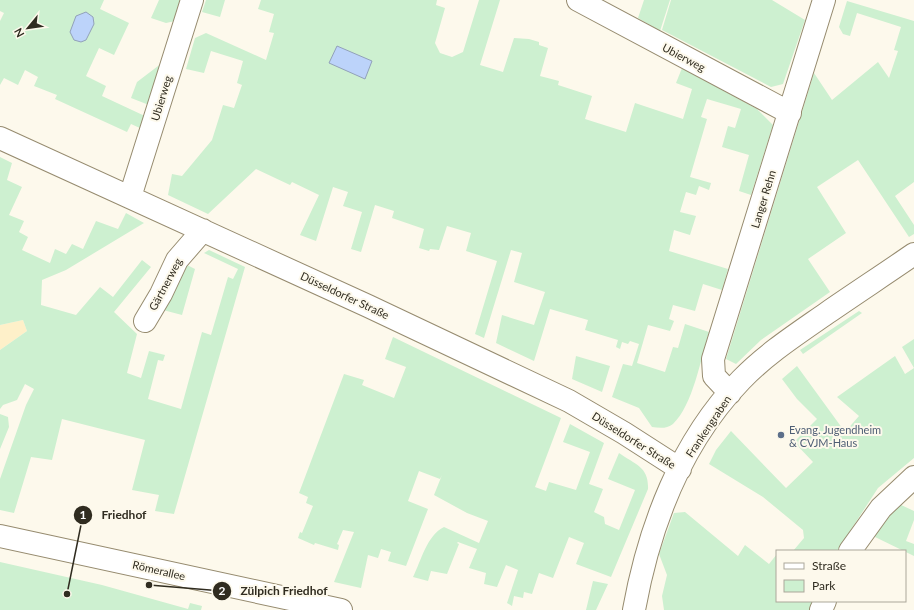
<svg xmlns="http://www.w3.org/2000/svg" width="914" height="610" font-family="Lato,sans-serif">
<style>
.built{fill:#fef0c9}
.green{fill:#cdf0d0}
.water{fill:#bcd3fa;stroke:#92a1b9}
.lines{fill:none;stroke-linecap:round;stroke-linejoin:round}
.minor-casing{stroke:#968b6f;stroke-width:24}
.minor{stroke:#fff;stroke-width:22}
.service-dot{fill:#5c6f8a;stroke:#fdf9ec;stroke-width:1.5}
.labels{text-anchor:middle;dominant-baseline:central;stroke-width:4;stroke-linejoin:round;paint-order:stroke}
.street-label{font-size:11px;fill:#302c20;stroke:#fdf9ec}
.service-label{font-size:11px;fill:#4e5e75;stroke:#fdf9ec;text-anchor:start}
.leader{fill:none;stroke:#302c20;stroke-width:1.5}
.callout-dot{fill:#302c20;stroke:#fdf9ec;stroke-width:1.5}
.mark-label{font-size:12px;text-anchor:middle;font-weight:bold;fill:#fff}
.callout-label{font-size:12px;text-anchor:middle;font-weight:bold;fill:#302c20;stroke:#fdf9ec;stroke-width:4;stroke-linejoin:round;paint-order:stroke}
</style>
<rect width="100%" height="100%" fill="#fdf9ec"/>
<path class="built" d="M23 320 27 331 0 350V325Z"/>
<path class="green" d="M0 0H104L100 9 129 23 114 55 99 48 86 76 106 86 102 96 147 117 142 129 131 124 127 132 55 99 57 95 34 86 38 77 25 70 18 85 4 78 0 85V21L4 13 0 11Z
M159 0H181L175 21 166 23 151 18Z
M206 0H225L220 17 202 12Z
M261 0H437L436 5 445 8 435 43 440 53 452 57 463 52 479 0H500L480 65 503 72 514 38 529 39 539 42V45L548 48 540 76 559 81 558 85 592 96 585 119 626 132 635 103 683 119 692 89 676 83 682 68 757 109 773 125 751 195 739 191 749 155 722 147 728 126 735 128 741 109 707 99 701 117 707 119 690 177 711 183 709 190 699 186 696 195 686 192 680 212 696 216 690 235 674 230 669 251 728 269 722 290 703 284 695 311 673 305 669 319 674 321 670 331 648 325 637 363 665 372 673 347 678 348 685 324 709 332C701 358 693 405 673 424 667 429 659 428 652 427L639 408 612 397 623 364 632 366 639 344 630 341 628 344 622 342 620 349 616 347 618 340 585 330 588 320 550 309 534 361 496 343 502 315 534 325 545 292 514 282 522 253 511 250 484 338 475 334 497 261 466 251 471 233 447 226 439 250 430 249 429 251 419 248 424 229 392 218 394 211 375 205 361 252 351 249 362 212 343 206 348 192 333 187 316 241 300 235 319 195 292 182 290 185 256 169 208 214 168 195 172 174 182 176 212 140 223 105 234 108 242 85 237 83 243 61 211 51 204 73 186 69 195 38 206 33 266 60 274 33 269 32 274 14 258 9Z
M644 0H670L660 31 638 18Z
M671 0H772L805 20 783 84 771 87 662 30Z
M847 1 914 21V182L895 196 914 225V234L909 237 858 160 817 187 846 233 808 259 830 292 761 340 736 364 726 359 814 73 832 100 878 62 889 78 898 51 894 50 901 27 857 13 850 36 843 34 839 27Z
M162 63 149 105 131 98 137 82Z
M0 157 12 163 7 180 22 187 9 215 24 221 19 232 28 237 22 250 50 263 55 249 66 254 72 244 83 249 96 221 118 229 126 213 144 223 66 270 42 280 41 305 76 315 100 287 113 297 142 260 151 267 114 312 137 334 127 373 141 378 149 351 165 355 163 361 158 360 148 399 181 409 202 332 211 335 228 277 233 279 238 269 204 253 209 250 245 267 174 514 155 511 159 495 132 490 145 440 62 419 52 460 31 457 14 513 0 510V479L26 405 34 389 25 384 17 400 3 405 0 409V350L27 331 23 320 0 325Z
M187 265 195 269 182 315 163 310Z
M859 311 862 313 803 354 800 350Z
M393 337 561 418 535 487 546 491 549 482 576 490 590 452 563 442 570 424 604 443 589 484 603 489 594 512 604 517 605 524 619 530 635 490 608 479 619 453C636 465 649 467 648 489L611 577 576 564 584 543 569 537 553 578 539 573 532 594 524 592 523 598 514 596 512 606 507 603 518 570 506 565 497 587 484 584 486 573 469 568 477 549 458 542 457 543 459 544 447 574 431 571 428 581 413 577C421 561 427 535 444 527L479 543 488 521 467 513 434 495 442 475 440 479 419 471 408 501 428 509 406 566 388 561 391 552 381 549 378 558 368 555 361 588 334 582 354 532 343 530 337 544 339 545 338 550 315 543 314 545 298 538 300 532 302 533 313 506 306 503 308 497 299 493 344 374 364 380 362 385 394 398 406 367 385 359Z
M914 339V368L902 347Z
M576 356 610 366 602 392 572 379Z
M895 356 905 374 914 368V458L878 488 837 551H793L804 538 803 530 763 497 709 464 716 450 731 431 786 488 813 462 794 442 817 419 797 399 782 379 797 366 845 432 859 416 837 397Z
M0 414 8 417 9 427 0 449Z
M899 504 914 511V520L906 541 914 544V556L873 536Z
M685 512 738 556 745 545 769 564 777 554V601H816L812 610H664L662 596 667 575 659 554 674 513Z
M0 562 102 585 188 609 190 603 202 606 201 610H0Z
M593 581 608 584 596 610H586Z"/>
<path class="water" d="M86 12 93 17 94 24 86 40 81 42 74 40 70 32 76 16Z
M337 46 372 61 365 79 329 63Z"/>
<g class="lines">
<g class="minor-casing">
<path id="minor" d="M578 0 790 113
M0 138 368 306 569 401 624 433 680 469
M130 197 192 0
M145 321 161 294 177 260 203 230
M730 393 714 376 713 359 824 0
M0 536 341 610
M850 551 881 508 914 477
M634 610C649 527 681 442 741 380 766 354 797 334 827 313 856 293 885 274 914 254
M821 610 825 601"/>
</g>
<use href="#minor" class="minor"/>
</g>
<circle class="service-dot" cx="781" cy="435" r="4"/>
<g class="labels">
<g class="street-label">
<text transform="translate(684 57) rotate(28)">Ubierweg</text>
<text transform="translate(161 98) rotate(-73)">Ubierweg</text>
<text transform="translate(763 199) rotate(-73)">Langer Rehn</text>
<text transform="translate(165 284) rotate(-62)">Gärtnerweg</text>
<text transform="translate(345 295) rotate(25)">Düsseldorfer Straße</text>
<text transform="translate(708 426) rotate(-56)">Frankengraben</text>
<text transform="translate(634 440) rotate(32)">Düsseldorfer Straße</text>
<text transform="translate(159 570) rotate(13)">Römerallee</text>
</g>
<g class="service-label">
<text x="789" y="429">Evang. Jugendheim<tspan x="789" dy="13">&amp; CVJM-Haus</tspan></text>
</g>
</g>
<path class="leader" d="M67 594L83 515M149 585L222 591"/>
<g class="callout-dot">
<circle cx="67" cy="594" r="4"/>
<circle cx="149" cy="585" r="4"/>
<circle cx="83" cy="515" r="10"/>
<circle cx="222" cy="591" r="10"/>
</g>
<g class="mark-label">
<text x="83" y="519">1</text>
<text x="222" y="595">2</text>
</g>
<g class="callout-label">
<text x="124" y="519">Friedhof</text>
<text x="284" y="595">Zülpich Friedhof</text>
</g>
<rect x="776" y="550" width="130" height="52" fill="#fdf9ec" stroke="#aba79a"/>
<rect x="784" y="563" width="20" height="6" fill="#ffffff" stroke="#aba79a"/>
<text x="812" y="570" font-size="12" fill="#302c20">Straße</text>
<rect x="784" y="580" width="20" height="12" fill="#cdf0d0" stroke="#aba79a"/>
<text x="812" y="590" font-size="12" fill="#302c20">Park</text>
<g transform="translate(28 28) rotate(241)" stroke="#fdf9ec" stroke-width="3" paint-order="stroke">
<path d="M0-3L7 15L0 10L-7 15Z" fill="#302c20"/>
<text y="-6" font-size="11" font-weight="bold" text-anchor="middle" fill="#302c20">N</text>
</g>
</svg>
